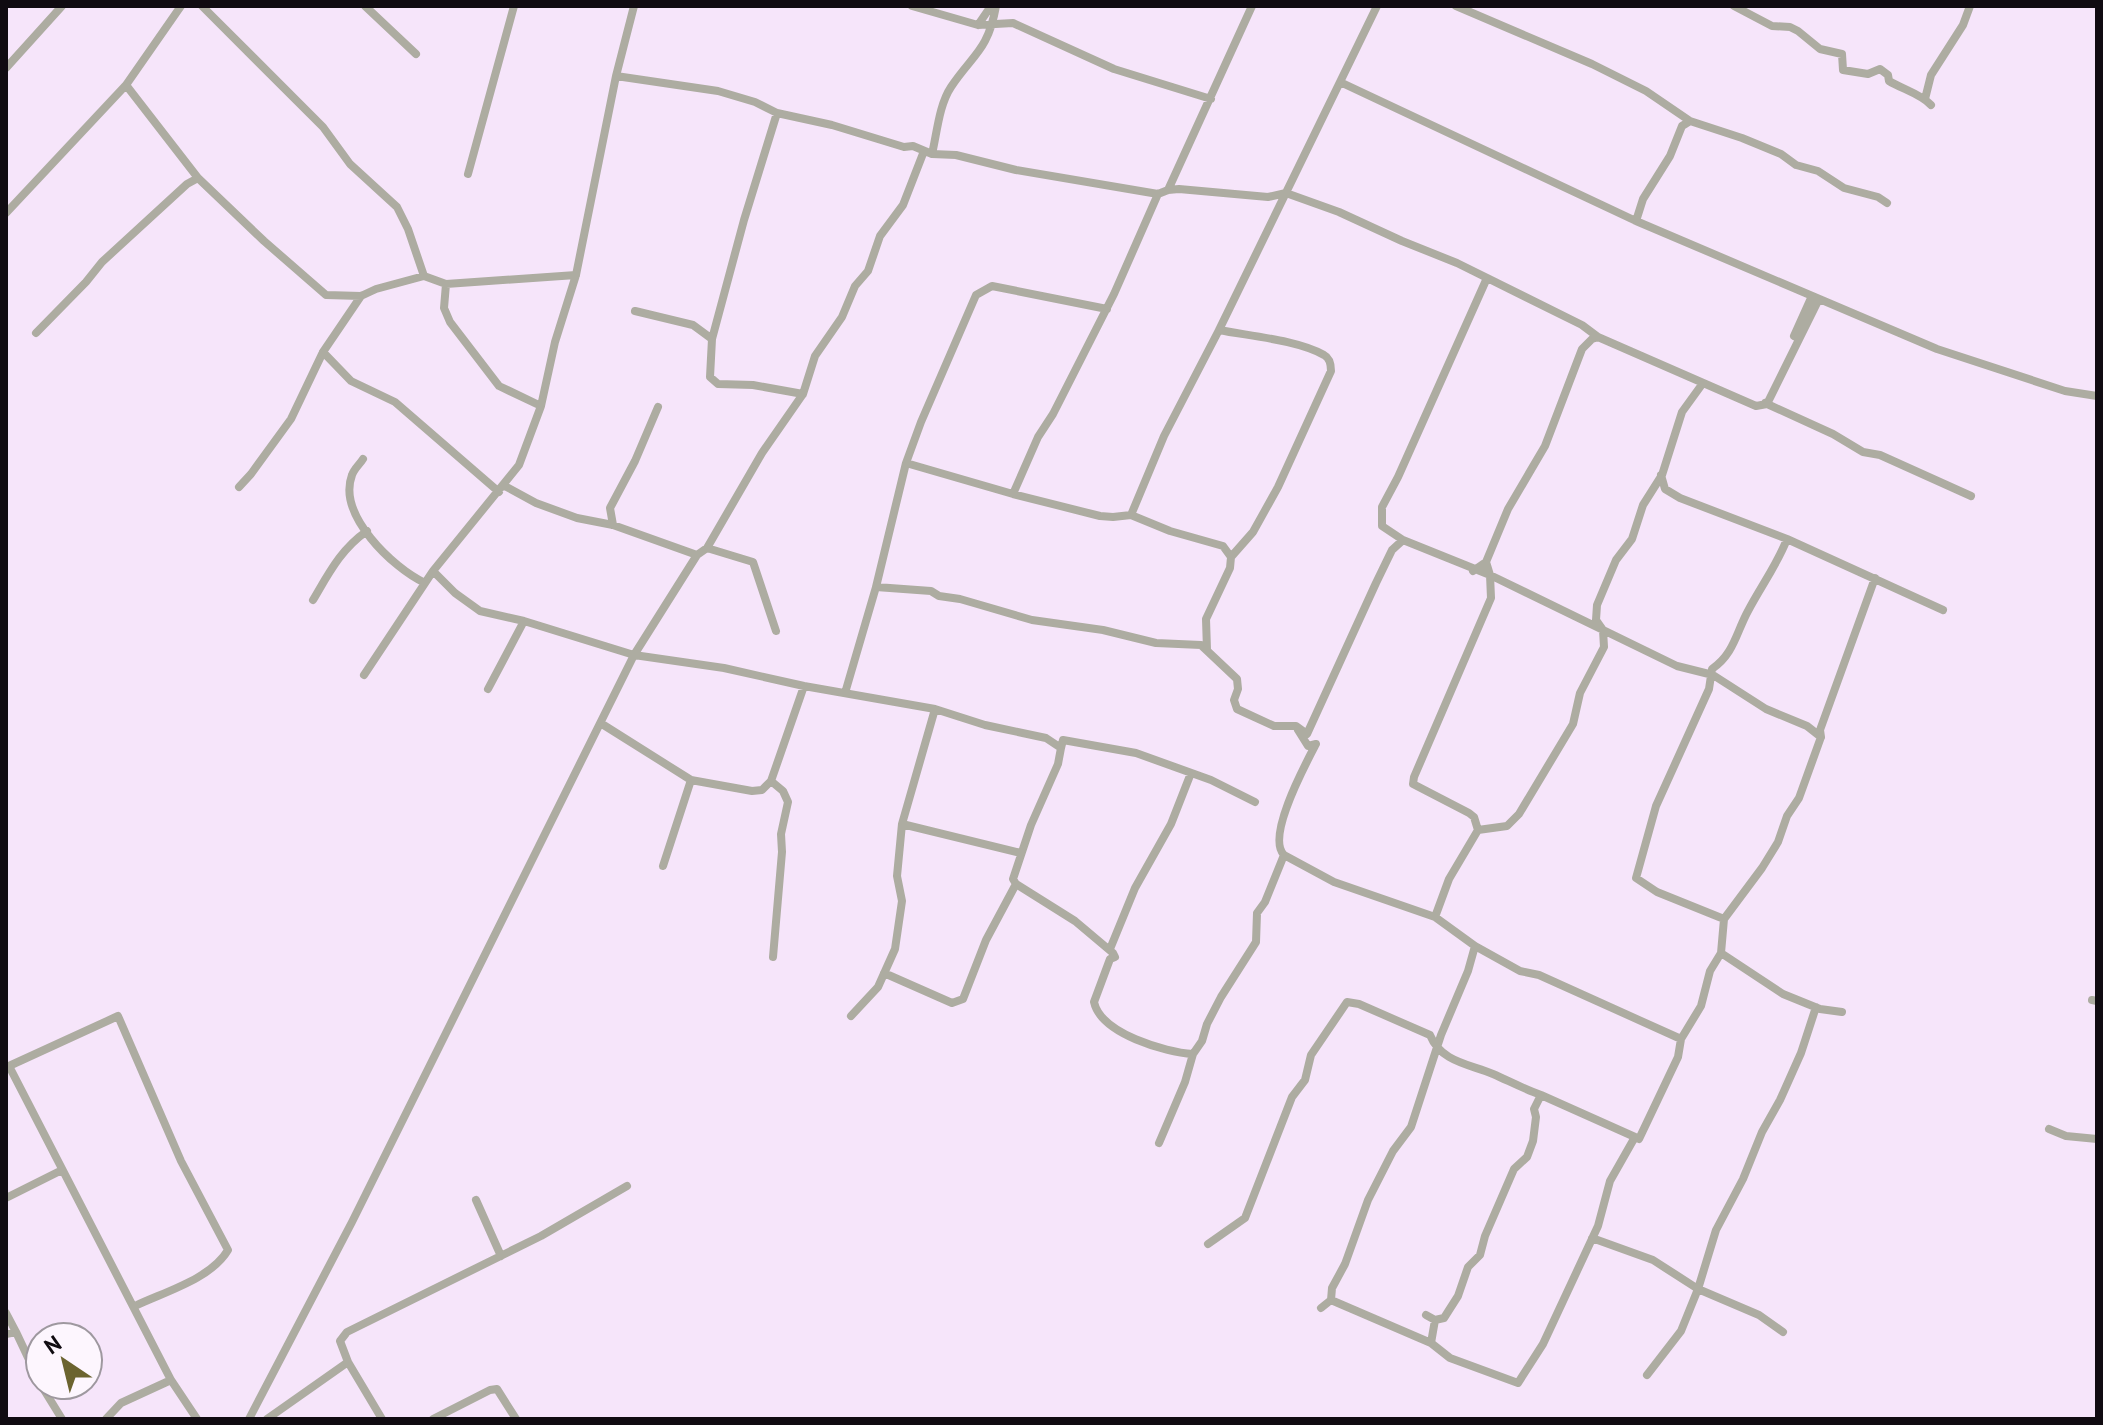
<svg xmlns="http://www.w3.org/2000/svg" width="2103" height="1425" font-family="'PT Sans',sans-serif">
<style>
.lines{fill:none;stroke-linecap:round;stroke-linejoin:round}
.street{stroke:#adaca1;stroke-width:8}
</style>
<rect width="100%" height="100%" fill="#f6e5fa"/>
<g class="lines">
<path class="street" d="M202 6 323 127 350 164 397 207 408 229 424 276
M365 6 416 54
M912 6 978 25 1013 23 1114 69 1211 99
M1377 6 1340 82 1636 221 1937 349 2065 391 2097 396
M1456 6 1592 64 1646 91 1690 121
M1734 6 1772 26 1790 27 1798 31 1820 49 1842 54 1843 70 1868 74 1880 69 1888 75 1889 81C1902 89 1921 94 1931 105
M978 25 991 6
M6 68 62 6
M616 76 718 91 755 102 777 113 832 125 904 147 913 146 932 154 956 155 1016 170 1158 194 1168 190 1179 189 1268 197 1286 193 1339 212 1402 241 1457 263 1582 325 1598 337 1756 406 1767 404 1819 299
M126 85 198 178
M1925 99 1931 75 1963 25 1970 6
M932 154C937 133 939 105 951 87 973 54 988 51 996 6
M468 174 514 6
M1168 190 1252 6
M6 213 126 85 181 6
M1636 221 1643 199 1670 156 1682 126 1690 121 1742 138 1781 154 1796 165 1818 171 1844 188 1878 197 1887 203
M446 284 444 308 450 322 499 386 541 406
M1107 309 992 286 976 295 921 422 906 463 876 587 931 591 939 596 960 599 1032 620 1103 630 1156 643 1201 645 1237 679 1238 689 1234 700 1237 709 1274 726H1296L1307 734 1376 583 1392 550 1403 540
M635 311 693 325 712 339 710 377 718 384 753 385 803 394
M1219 330C1249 336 1298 340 1324 355 1330 358 1331 364 1331 371L1278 487 1253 532 1231 557
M36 333 86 282 102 262 187 184 198 178 264 241 326 295 361 296 376 289 424 276 446 284 576 275
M1794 336 1812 296
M712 339 744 220 777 113
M323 352 351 381 395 402 499 492
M1765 403 1833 434 1863 452 1880 455 1971 496
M363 459C360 464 354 469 352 475 337 515 393 568 425 583
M906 463 1013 494 1100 516 1113 517 1131 515 1170 531 1223 546 1231 557 1230 568 1206 619 1207 650
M1661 475 1665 489 1680 498 1787 539 1943 610
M503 485 536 503 577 518 613 525 697 555 707 548 762 453 803 394 815 356 842 317 855 286 868 271 880 236 903 205 924 151
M239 487 251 474 291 419 323 352 361 296
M1013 494 1038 437 1053 414 1114 294 1158 194
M1131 515 1164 436 1219 330 1340 82
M613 525 610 508 635 461 658 407
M707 548 753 562 776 631
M433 571 455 593 480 611 524 621 634 655 724 668 804 686 935 709 985 725 1046 738 1061 748 1058 764 1031 825 1013 879 1016 884 986 940 963 999 952 1003 884 973
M1473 571 1486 562 1508 509 1545 446 1582 349 1592 339 1598 337
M313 600C329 573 341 549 367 531
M364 675 433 571 519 465 541 406 555 342 576 275 616 76 634 6
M488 689 524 621
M845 693 876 587
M602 724 691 780 752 791 762 790 771 781 804 686
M1298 730 1308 746 1316 744C1305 765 1266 837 1284 855L1334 882 1435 917 1475 946 1520 971 1539 975 1681 1039
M1821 737 1820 730 1875 578
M1061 748 1063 740 1136 753 1211 780 1255 802
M771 781 783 791 788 802 781 834 782 852 773 957
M902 824 1021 853
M1478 830 1507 826 1519 814 1573 724 1580 693 1604 647 1603 630 1596 620 1597 605 1616 560 1632 539 1643 505 1662 475 1682 412 1703 383
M663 866 691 780
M1016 884 1075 921 1113 953 1115 957 1110 959 1094 1002C1101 1034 1165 1052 1193 1054
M1435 917 1449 879 1478 830 1474 817 1469 813 1413 784 1414 777 1491 598 1490 575 1486 562
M1724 919 1657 892 1636 878 1656 806 1709 689 1712 669C1734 654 1736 633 1748 611 1761 586 1777 565 1787 539
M1110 949 1135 888 1171 824 1191 773
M1721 953 1783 994 1820 1009 1842 1012
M2092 1000 2097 1001
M851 1016 878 987 895 949 902 901 897 876 902 824 935 709
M1541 1095 1635 1137
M2049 1129 2066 1136 2097 1139
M1159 1143 1185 1082 1193 1054 1202 1041 1207 1024 1221 997 1256 942 1257 913 1265 902 1284 855
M6 1198 62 1170
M476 1200 501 1256
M1592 1238 1653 1260 1698 1289 1759 1315 1783 1332
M1208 1244 1245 1218 1292 1097 1305 1080 1311 1055 1347 1002 1359 1004 1430 1035C1441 1062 1469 1064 1493 1074 1509 1081 1524 1089 1541 1095L1534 1109 1536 1117 1533 1141 1527 1157 1514 1169 1485 1236 1480 1255 1468 1267 1458 1296 1444 1318 1435 1320 1426 1315
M1331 1300 1431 1343
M135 1306C164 1292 211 1279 228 1250L181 1161 118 1016 9 1066 171 1380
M1321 1308 1331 1300 1332 1288 1345 1264 1368 1200 1393 1151 1411 1127 1441 1035 1468 971 1475 946
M6 1313 16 1332
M1435 1320 1431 1343 1450 1358 1518 1383 1543 1344 1598 1226 1610 1181 1635 1137 1639 1139 1678 1057 1681 1039 1701 1006 1710 971 1721 953 1724 919 1762 868 1778 842 1787 816 1799 798 1821 737 1807 726 1766 709 1713 675 1677 666 1490 575 1403 540 1382 526V507L1398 477 1487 278
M6 1334 16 1332 40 1383
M348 1362 382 1419
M1647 1375 1681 1331 1698 1289 1716 1230 1743 1179 1762 1132 1780 1100 1801 1053 1816 1007
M41 1385 62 1419
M106 1419 121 1403 171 1380 197 1419
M249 1419 352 1222 634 655 697 555
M267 1419 348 1362 340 1341 347 1332 541 1236 627 1186
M433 1419 490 1390 497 1389 516 1419"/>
</g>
<rect width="2103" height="1425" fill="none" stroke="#100b11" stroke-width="16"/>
<g transform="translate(64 1361) rotate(325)"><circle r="38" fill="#fdf6fe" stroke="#9e989f" stroke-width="2"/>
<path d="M0-6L14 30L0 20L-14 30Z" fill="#6b632f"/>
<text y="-12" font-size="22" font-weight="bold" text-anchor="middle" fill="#100b11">N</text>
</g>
</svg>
